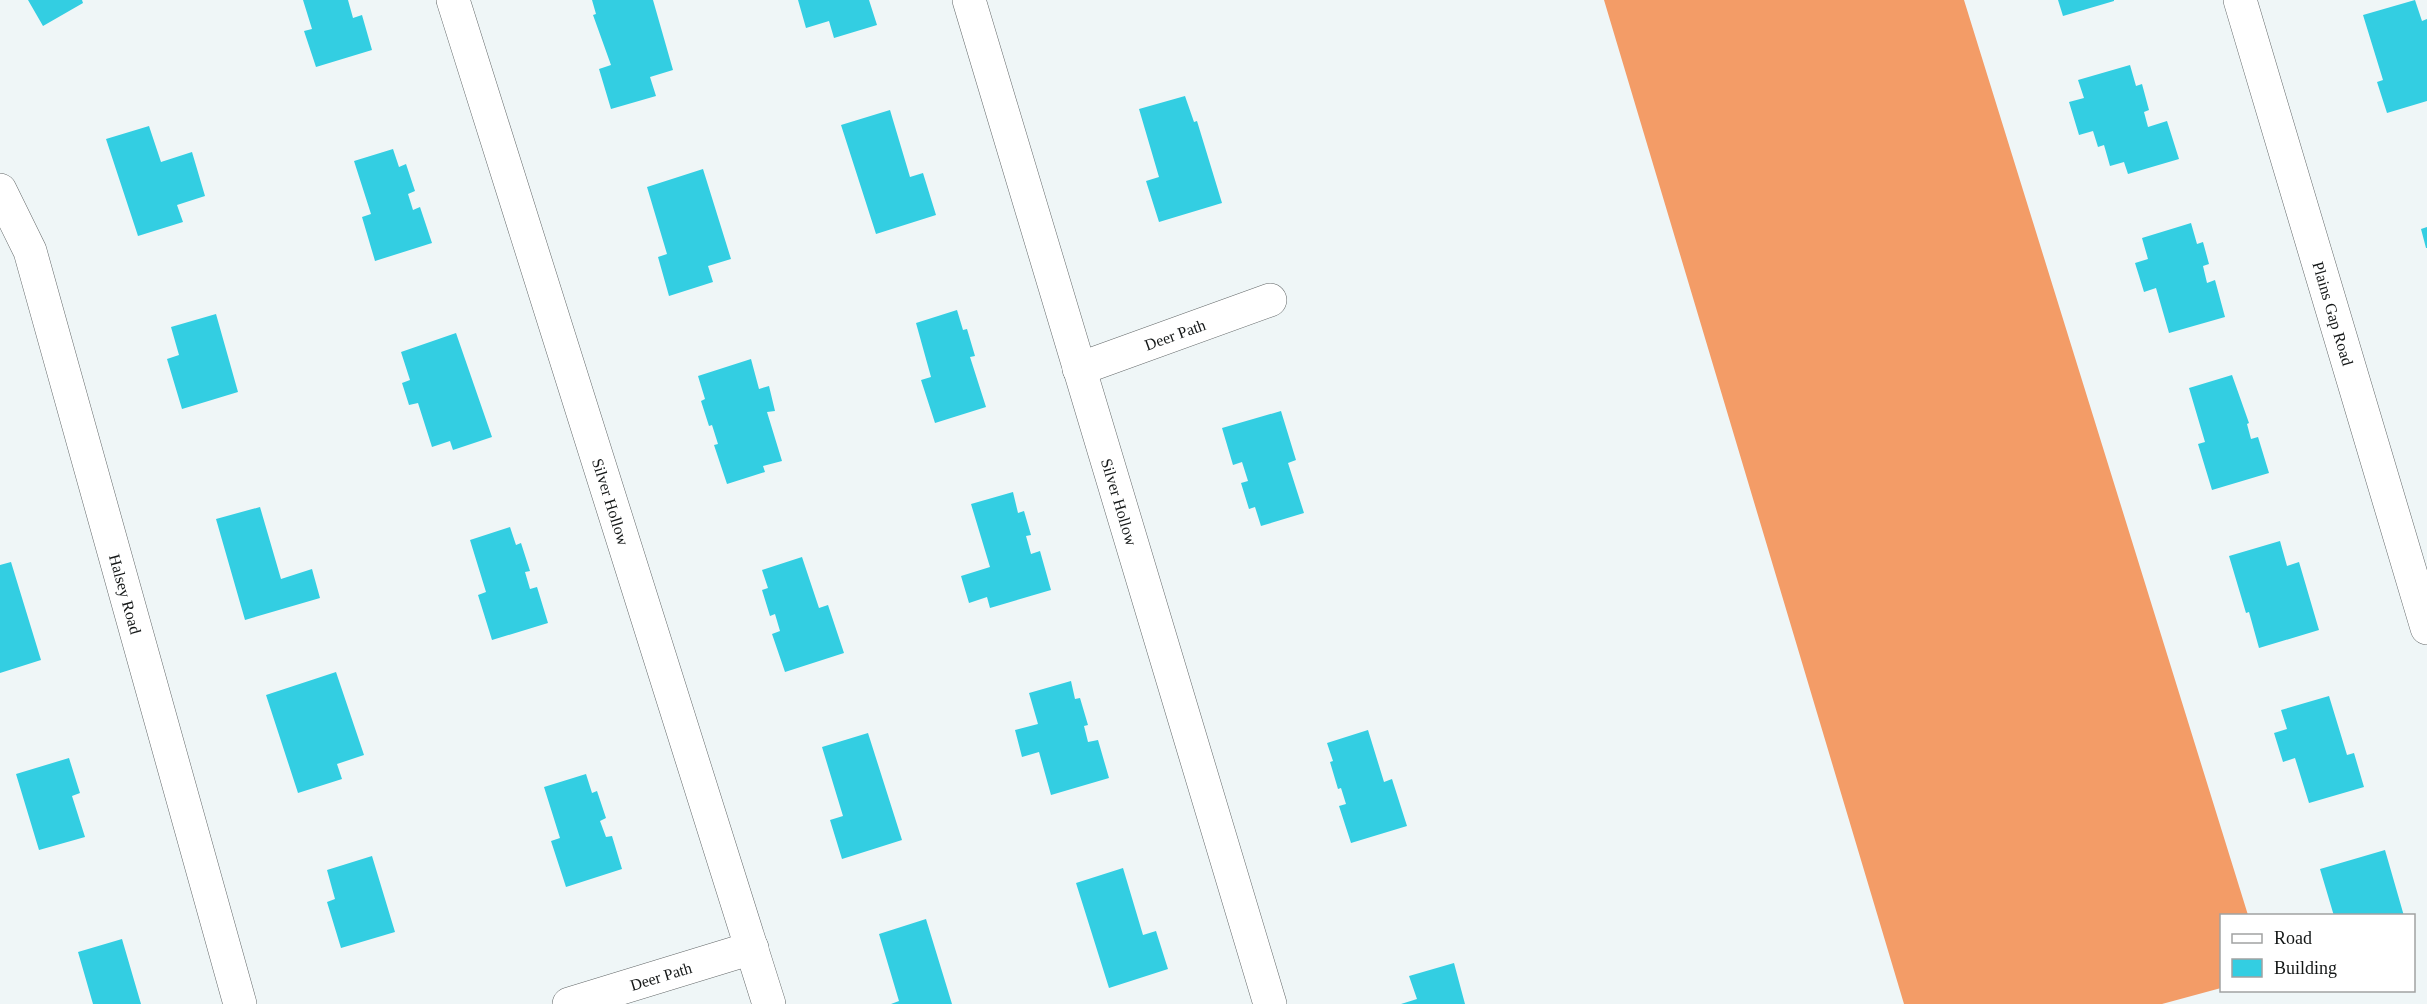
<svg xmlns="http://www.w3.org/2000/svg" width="2427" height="1004" font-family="'Times New Roman',serif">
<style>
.forest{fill:#f39c67}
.building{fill:#33cee2}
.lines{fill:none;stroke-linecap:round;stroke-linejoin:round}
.street-casing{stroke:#64696a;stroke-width:34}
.street{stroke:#fff;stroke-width:33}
.labels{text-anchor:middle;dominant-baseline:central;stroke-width:4.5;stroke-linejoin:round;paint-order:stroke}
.street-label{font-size:16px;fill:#141717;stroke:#fff}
</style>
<rect width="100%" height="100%" fill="#eff6f7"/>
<path class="forest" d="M1604 0H1964L2248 915 2222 916 2221 988 2162 1004H1904Z"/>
<path class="building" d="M28 0H82L83 3 43 26Z
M303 0H348L353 18 362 15 372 50 316 67 304 31 312 29Z
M592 0H653L673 70 650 77 656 96 611 109 599 69 611 65 593 15 596 14Z
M798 0H869L877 25 834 38 829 21 806 28Z
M2058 0H2114V1L2063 16Z
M2415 0 2422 21 2427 19V101L2387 113 2377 82 2383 80 2363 15Z
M2130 65 2136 86 2142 84 2149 110 2144 112 2148 127 2167 121 2179 159 2128 174 2124 162 2110 166 2104 145 2098 147 2093 131 2079 135 2069 102 2084 98 2078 80Z
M1185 96 1194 122 1197 121 1222 203 1159 222 1146 181 1159 177 1139 109Z
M890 110 910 177 923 173 936 215 876 234 841 125Z
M149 126 161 162 192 152 205 196 177 205 183 222 138 236 106 139Z
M393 149 399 167 406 164 415 191 408 194 413 210 420 207 432 243 375 261 362 217 371 214 354 161Z
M703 169 731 259 708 266 713 282 669 296 658 257 667 254 647 187Z
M2191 223 2197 244 2203 242 2209 264 2203 266 2207 283 2215 280 2225 317 2169 333 2156 288 2144 292 2135 263 2148 259 2142 238Z
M2427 227V248H2426L2421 229Z
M957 310 963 330 967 329 975 356 970 357 986 407 935 423 921 380 931 377 916 323Z
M216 314 238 392 182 409 167 359 179 355 171 327Z
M456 333 492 437 453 450 450 441 432 447 418 403 409 405 402 383 410 380 401 352Z
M751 359 759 389 769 386 775 411 767 412 782 461 763 466 765 472 727 484 714 445 718 444 712 425 709 426 701 401 705 399 698 376Z
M2232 375 2249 423 2247 424 2251 439 2258 437 2269 473 2212 490 2198 444 2205 442 2189 388Z
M1281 411 1296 460 1288 463 1304 513 1261 526 1255 507 1249 509 1241 483 1248 481 1242 462 1233 465 1222 428Z
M1013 492 1018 513 1024 511 1031 535 1026 536 1031 554 1040 551 1051 590 990 608 987 597 969 603 961 576 990 567 971 504Z
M260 507 281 579 312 569 320 598 245 620 216 519Z
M510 527 516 545 521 543 530 571 525 572 530 589 537 587 548 623 492 640 478 595 486 592 470 540Z
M2280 541 2287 566 2299 562 2319 630 2259 648 2249 612 2246 613 2229 556Z
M802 557 819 608 828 605 844 653 785 672 772 634 780 631 775 614 770 616 762 590 768 588 762 570Z
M11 562 41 660 0 673V565Z
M336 672 364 755 337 764 342 779 298 793 266 695Z
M1071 681 1075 699 1080 698 1088 725 1084 726 1088 742 1098 740 1109 778 1051 795 1039 752 1022 757 1015 730 1038 724 1029 693Z
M2329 696 2347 755 2354 753 2364 787 2309 803 2295 758 2283 762 2274 733 2287 729 2281 710Z
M1368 730 1384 782 1392 779 1407 826 1351 843 1339 806 1346 804 1341 788 1338 789 1330 762 1333 761 1327 743Z
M868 733 902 840 842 859 830 820 843 816 822 747Z
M69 758 80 793 72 796 85 837 39 850 16 774Z
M586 774 592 793 597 791 606 818 600 821 606 837 612 836 622 869 566 887 551 841 560 838 544 787Z
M2385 850 2404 916H2334L2320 869Z
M372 856 395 932 341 948 327 902 335 899 327 870Z
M1123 868 1143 935 1156 931 1168 969 1109 988 1076 883Z
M926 919 952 1004H891L899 1001 879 934Z
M122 939 141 1004H93L78 952Z
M1454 963 1465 1004H1401L1417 999 1409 976Z"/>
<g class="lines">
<g class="street-casing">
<g id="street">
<path id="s1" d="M453 0 769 1004"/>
<path id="s2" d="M969 0 1270 1004"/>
<path id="s3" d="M2240 0 2427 628"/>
<path id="s4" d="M0 190 30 251 240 1004"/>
<path id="s5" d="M1079 369 1270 300"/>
<path id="s6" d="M569 1004 752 948"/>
</g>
</g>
<use href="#street" class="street"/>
</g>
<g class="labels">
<g class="street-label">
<text stroke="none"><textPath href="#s3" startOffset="327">Plains Gap Road</textPath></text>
<text stroke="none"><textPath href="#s5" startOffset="102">Deer Path</textPath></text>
<text stroke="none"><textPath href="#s1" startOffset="526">Silver Hollow</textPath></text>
<text stroke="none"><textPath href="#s2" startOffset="524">Silver Hollow</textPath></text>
<text stroke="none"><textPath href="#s4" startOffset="424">Halsey Road</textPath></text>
<text stroke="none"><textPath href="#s6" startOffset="96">Deer Path</textPath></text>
</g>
</g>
<rect x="2220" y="914" width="195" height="78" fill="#ffffff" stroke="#a1a2a2" stroke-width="1.5"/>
<rect x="2232" y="934" width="30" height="9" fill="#ffffff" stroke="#a1a2a2" stroke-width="1.5"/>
<text x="2274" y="944" font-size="18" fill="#141717">Road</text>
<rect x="2232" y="959" width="30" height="18" fill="#33cee2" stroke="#a1a2a2" stroke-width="1.5"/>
<text x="2274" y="974" font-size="18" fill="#141717">Building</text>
</svg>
